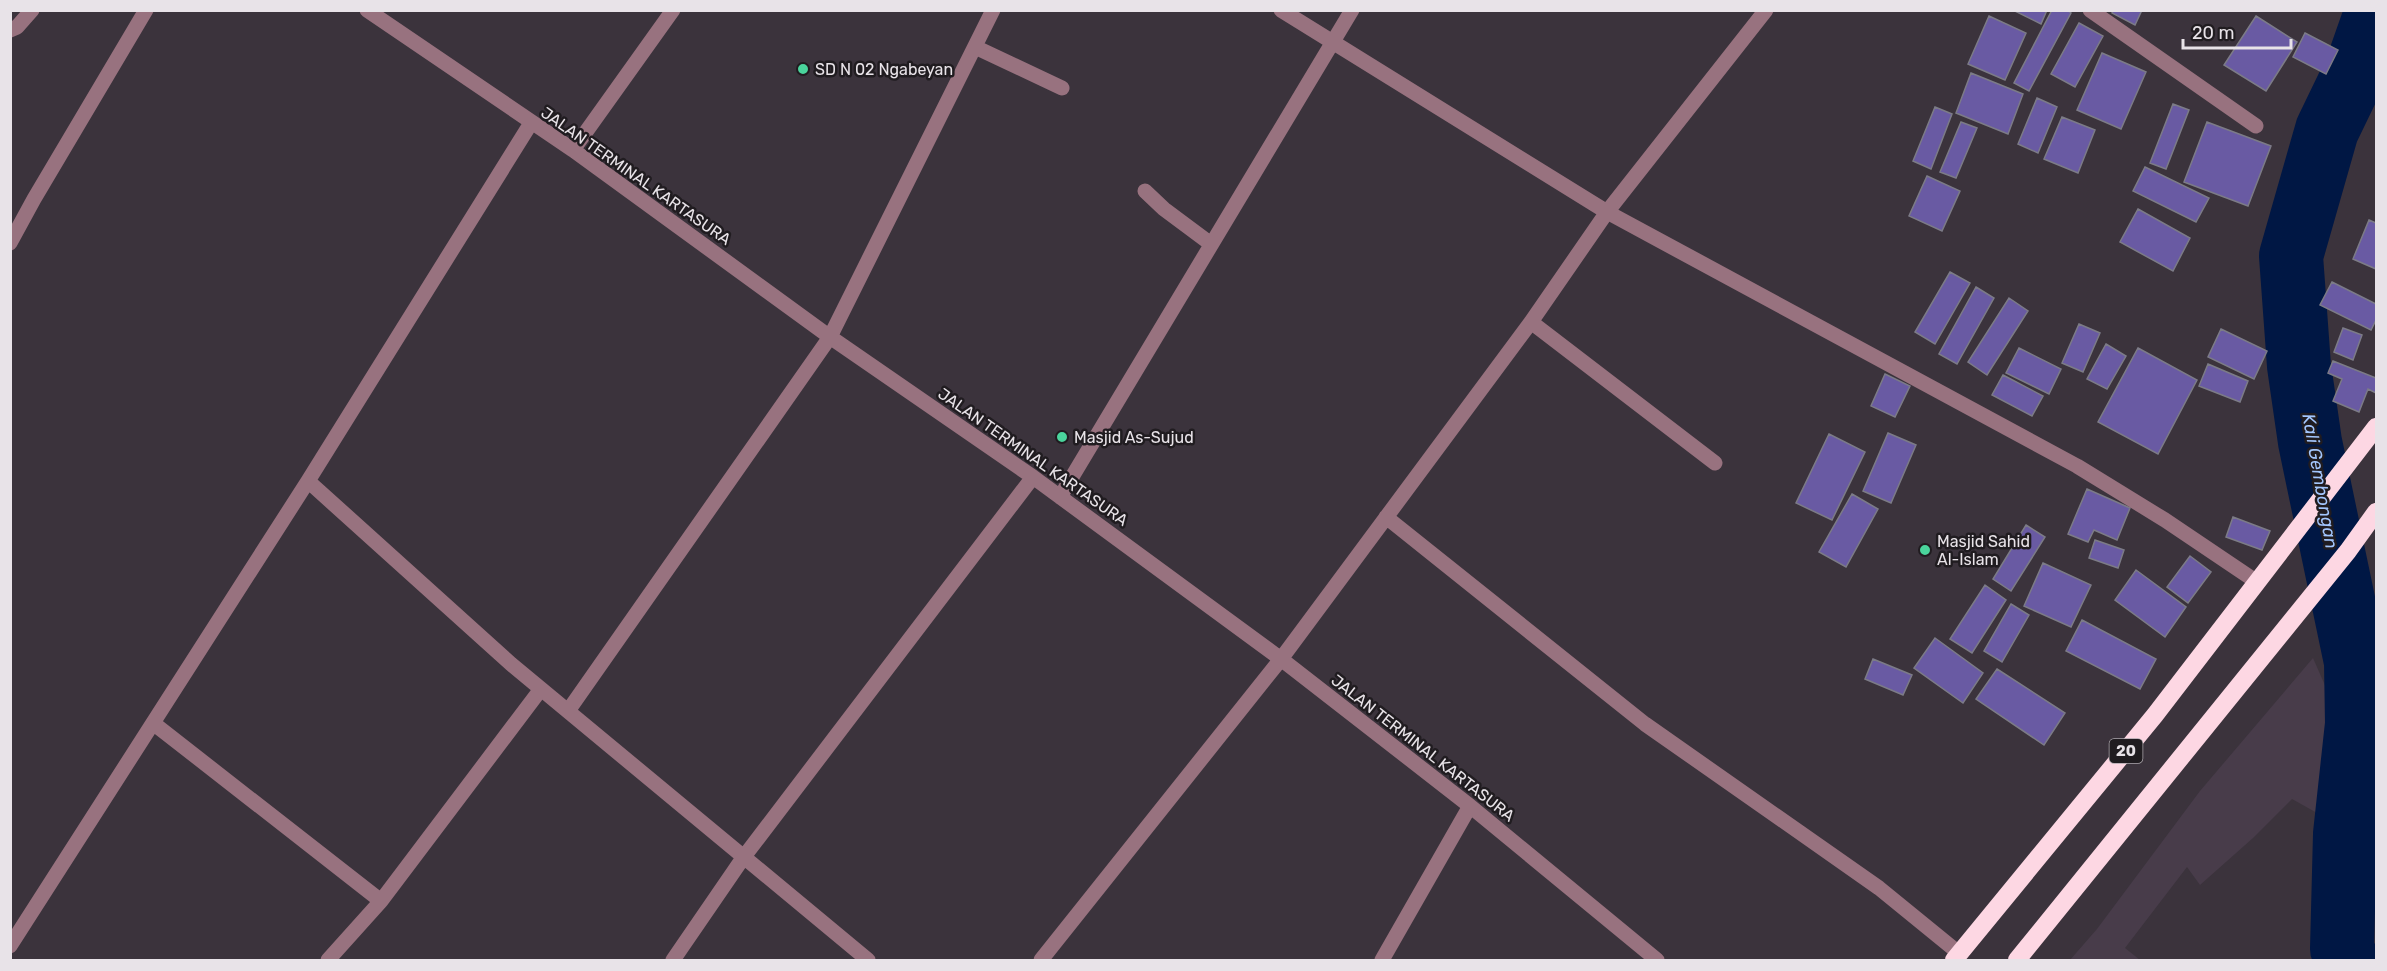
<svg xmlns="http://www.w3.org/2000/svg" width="2387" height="971" font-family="Rubik,sans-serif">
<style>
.built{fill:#483c4a}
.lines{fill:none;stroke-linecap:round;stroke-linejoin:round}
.river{stroke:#001744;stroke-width:64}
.building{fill:#695aa3;stroke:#7c7b87;stroke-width:1.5}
.minor{stroke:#98727f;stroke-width:15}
.highway{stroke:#fdd7e3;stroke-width:18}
.poi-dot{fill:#4ad49c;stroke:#201c20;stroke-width:2}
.labels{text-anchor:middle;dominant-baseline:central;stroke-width:5;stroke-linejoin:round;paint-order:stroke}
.shield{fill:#201c20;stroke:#aca7ac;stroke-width:1.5}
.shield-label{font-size:15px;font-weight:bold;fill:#e8e3e8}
.poi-label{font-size:16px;fill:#e8e3e8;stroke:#201c20;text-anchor:start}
.street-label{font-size:16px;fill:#e8e3e8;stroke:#201c20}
.water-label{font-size:18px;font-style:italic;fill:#a3c6fd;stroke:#201c20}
</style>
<rect width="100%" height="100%" fill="#3b333c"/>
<path class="built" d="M2313 658 2341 722 2326 818 2292 799 2253 838 2200 885 2187 867 2125 948 2140 960H2070L2097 929 2200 791Z"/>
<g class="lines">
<path class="river" d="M2347 960 2342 949 2345 834 2357 724 2356 662 2310 442 2299 366 2291 256 2327 130 2356 70 2376 13"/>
</g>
<path class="building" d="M2013 10H2047L2041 24Z
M2052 10H2067L2071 13 2029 91 2014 83Z
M2113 10H2142L2135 25 2112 13Z
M1989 16 2026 33 2005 80 1968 64Z
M2256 16 2297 42 2266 91 2224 65Z
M2079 23 2103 36 2075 87 2051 74Z
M2305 33 2338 50 2326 74 2293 57Z
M2102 53 2146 72 2121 129 2077 110Z
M1971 73 2023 94 2008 134 1956 113Z
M2037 98 2057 107 2038 153 2018 144Z
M2173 104 2189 110 2166 169 2150 163Z
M1935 107 1952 114 1931 169 1913 161Z
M2062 117 2095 130 2078 173 2044 159Z
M1961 122 1977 128 1956 178 1940 172Z
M2207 122 2271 146 2248 206 2184 182Z
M2145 167 2209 198 2196 222 2133 191Z
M1927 176 1960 191 1942 231 1909 216Z
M2138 209 2190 238 2173 271 2120 242Z
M2369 220 2376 223V269L2353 259Z
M1950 272 1970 283 1935 344 1915 332Z
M2332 282 2376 304V320L2371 330 2320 305Z
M1976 287 1994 298 1957 364 1939 354Z
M2009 298 2028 311 1987 375 1968 362Z
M2079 324 2100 333 2083 372 2062 363Z
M2343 328 2362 335 2353 360 2334 352Z
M2221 329 2267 351 2254 379 2208 357Z
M2106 344 2126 356 2107 389 2087 379Z
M2019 348 2061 369 2049 394 2006 373Z
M2138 348 2197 380 2158 454 2098 422Z
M2333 361 2376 378V393L2368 389 2359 412 2333 401 2342 379 2328 373Z
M2208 364 2248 381 2240 402 2199 386Z
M1885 374 1910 386 1895 417 1871 406Z
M2003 375 2043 396 2032 416 1992 395Z
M1888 433 1916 445 1891 503 1863 491Z
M1829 434 1865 452 1832 520 1796 503Z
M2087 489 2130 508 2117 540 2094 530 2088 542 2068 534Z
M1852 494 1878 509 1846 567 1819 552Z
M2233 517 2270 531 2262 550 2226 537Z
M2026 525 2045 537 2011 591 1993 579Z
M2095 540 2124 550 2118 568 2089 558Z
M2190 556 2211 572 2188 603 2167 587Z
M2043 563 2091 585 2071 627 2024 606Z
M2136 570 2186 607 2165 637 2115 600Z
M1985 585 2006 600 1972 653 1950 639Z
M2011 604 2029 615 2002 662 1984 651Z
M2082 620 2156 659 2140 689 2066 651Z
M1935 638 1983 673 1963 703 1914 668Z
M1873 659 1912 675 1903 695 1865 679Z
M1997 669 2065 713 2044 745 1976 699Z"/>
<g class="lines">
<path class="minor" d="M367 10 573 150 830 337 1033 477 1281 659 1470 806 1657 960
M1281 10 1607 212 2077 466 2165 520 2257 582
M2090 10 2256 126
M10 30 17 27 32 10
M975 47 1062 88
M573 150 673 10
M1145 191 1164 209 1211 244
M10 243 34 199 146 10
M1531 322 1715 463
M308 481 511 664 868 960
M1060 497 1352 10
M1386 517 1645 724 1879 888 1960 954
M568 711 830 337 993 10
M153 723 381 901
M10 946 308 481 531 123
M328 960 381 901 541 689
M673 960 743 858 1033 477
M1041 960 1281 659 1531 322 1607 212 1766 10
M1382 960 1470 806"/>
<path class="highway" d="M1954 960 2155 715 2376 427
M2017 960 2348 551 2376 512"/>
</g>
<g class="poi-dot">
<circle cx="803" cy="69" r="6"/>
<circle cx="1062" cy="437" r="6"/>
<circle cx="1925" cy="550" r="6"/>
</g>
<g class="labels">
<rect class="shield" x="2109.5" y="739" width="33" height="24" rx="4.5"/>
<g class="shield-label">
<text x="2126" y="751">20</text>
</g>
<g class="poi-label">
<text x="815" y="69">SD N 02 Ngabeyan</text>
<text x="1074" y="437">Masjid As-Sujud</text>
<text x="1937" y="541">Masjid Sahid<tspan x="1937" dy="18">Al-Islam</tspan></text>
</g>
<g class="street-label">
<text transform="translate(636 176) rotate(35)">JALAN TERMINAL KARTASURA</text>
<text transform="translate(1033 457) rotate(35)">JALAN TERMINAL KARTASURA</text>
<text transform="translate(1423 748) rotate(38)">JALAN TERMINAL KARTASURA</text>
</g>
<g class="water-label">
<text transform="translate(2320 481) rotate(80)">Kali Gembongan</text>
</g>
</g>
<rect width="2387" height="971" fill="none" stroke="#e8e3e8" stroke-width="24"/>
<path d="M2183 39v9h108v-9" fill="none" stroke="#e8e3e8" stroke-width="3"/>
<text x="2192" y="39" font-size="18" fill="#e8e3e8" stroke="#201c20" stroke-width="4.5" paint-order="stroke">20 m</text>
</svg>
